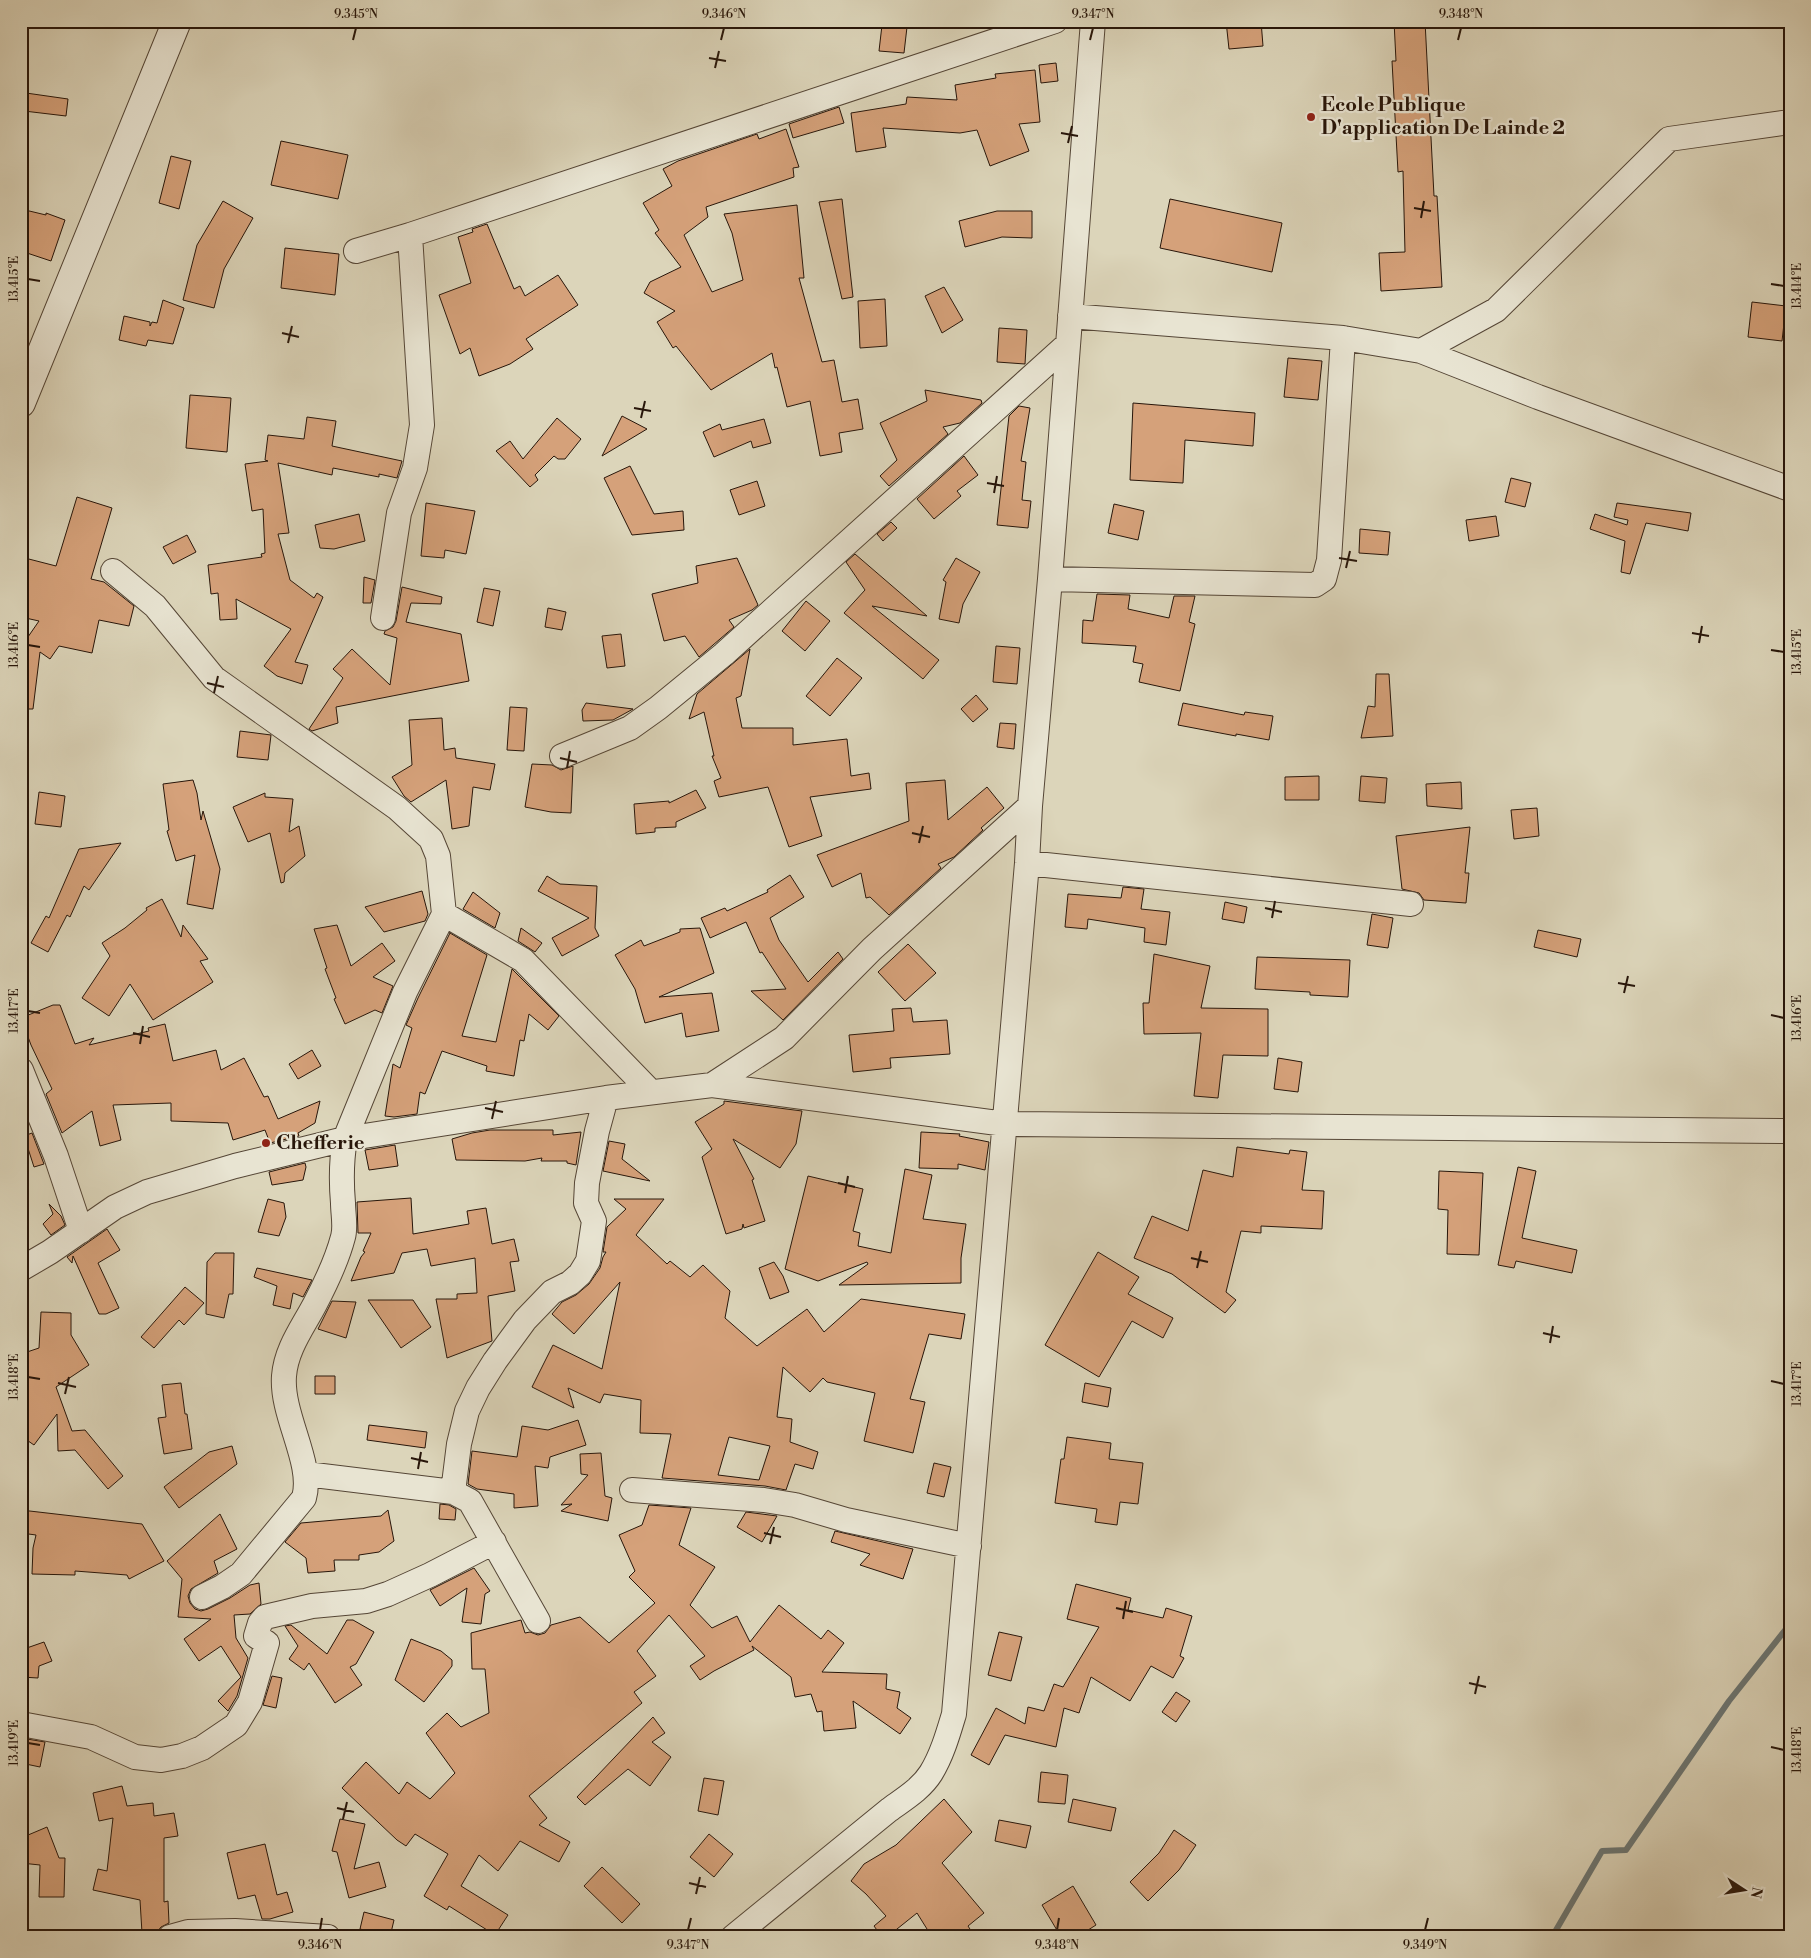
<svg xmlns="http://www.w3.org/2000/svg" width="1811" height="1958" font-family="'Libre Bodoni',serif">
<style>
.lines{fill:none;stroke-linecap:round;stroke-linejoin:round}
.stream{stroke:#6b7674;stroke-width:6}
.building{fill:#d5a17a;stroke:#28160a;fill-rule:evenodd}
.minor-casing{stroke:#554636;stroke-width:26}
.tertiary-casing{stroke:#554636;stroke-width:30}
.minor{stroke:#e8e4d2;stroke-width:24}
.tertiary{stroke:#e8e4d2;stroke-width:28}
.ticks{fill:none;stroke:#28160a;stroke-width:2}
.poi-dot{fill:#8f2418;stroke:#e8e4d2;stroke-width:2}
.labels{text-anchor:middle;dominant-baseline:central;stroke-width:4.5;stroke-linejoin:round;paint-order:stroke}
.poi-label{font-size:20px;font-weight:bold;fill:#28160a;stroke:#e8e4d2;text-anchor:start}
.neatline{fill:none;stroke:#28160a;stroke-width:2}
.ticks-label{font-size:12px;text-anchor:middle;fill:#28160a}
</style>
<rect width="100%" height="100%" fill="#dcd5ba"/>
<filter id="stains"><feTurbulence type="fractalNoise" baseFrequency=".004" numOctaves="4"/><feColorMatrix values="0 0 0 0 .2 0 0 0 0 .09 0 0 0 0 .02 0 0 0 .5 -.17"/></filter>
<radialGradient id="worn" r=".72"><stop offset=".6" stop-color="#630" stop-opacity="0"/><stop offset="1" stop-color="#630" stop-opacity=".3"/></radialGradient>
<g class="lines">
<path class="stream" d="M1552 1937 1602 1851 1626 1850 1729 1701 1790 1624"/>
</g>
<path class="building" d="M1226 21H1261L1263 46 1229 49Z
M1394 21H1425L1434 196H1437L1442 287 1381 291 1379 253 1405 252 1403 171 1398 172 1392 61H1396Z
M882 25 907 27 904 53 879 51Z
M1056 63 1058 81 1041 83 1039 65Z
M1035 70 1040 122 1019 124 1029 151 990 166 977 130 960 133 883 128 886 147 856 152 851 113 906 104 907 97 957 100 955 85 996 78 995 74Z
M26 93 68 99 66 116 24 111Z
M839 107 844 123 793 138 789 124Z
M786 129 799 167 793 168 794 177 706 207 708 217 684 235 712 292 743 280 732 233 724 214 797 205 804 278H799L822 362 834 360 842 402 858 399 863 429 839 433 842 452 820 456 810 401 787 407 777 367 775 368 772 353 711 390 676 346 673 348 657 322 675 311 644 293 650 282 681 267 655 233 659 230 643 203 672 186 663 169 678 161 757 134 759 139Z
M281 141 348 155 338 199 271 185Z
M171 156 191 161 179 209 159 203Z
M842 199 853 297 842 299 819 202Z
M1170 199 1282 223 1272 272 1160 248Z
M223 201 253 218 224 269 214 308 183 300 197 245Z
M21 209 46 215V213L65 220 51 261 21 251Z
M997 211H1032V238L1002 237 965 247 959 221Z
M487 224 514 289 520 286 525 296 558 275 578 305 526 339 533 349 510 364 479 376 470 348 460 354 439 295 471 283 458 237 473 232 472 229Z
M285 248 339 254 335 295 281 288Z
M944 287 963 320 942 333 925 296Z
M885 299 887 346 860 348 858 301Z
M163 300 184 308 173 344 148 340 146 346 119 340 124 316 150 322V326L152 322 157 323Z
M1752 302 1786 306 1782 341 1748 337Z
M999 328 1027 330 1025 364 997 362Z
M1288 358 1322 361 1318 400 1284 397Z
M925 390 981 400 982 403 960 423 943 427 948 434 889 486 880 476 897 460 880 423 927 401Z
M190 395 231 398 227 452 186 448Z
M1133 403 1255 413 1253 446 1185 440 1183 483 1130 480Z
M1019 406 1030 408 1021 461 1026 462 1022 500 1031 501 1028 528 997 525 1009 416Z
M622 416 647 429 602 456Z
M307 417 336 421 332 446 402 461 397 478 379 474V477L333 468 332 475 278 463 289 533 278 534 290 580 314 598 317 593 323 597 295 662 308 665 302 684 277 676 264 666 291 629 236 599 237 619 220 620 218 593 211 594 208 565 262 557 261 554 265 553 263 509 252 511 245 464 268 461 265 460 268 435 304 439Z
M557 418 581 439 565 459H558L554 456 535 475 538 480 530 487 496 451 510 441 523 459Z
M764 419 771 443 753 448 751 441 714 457 703 432 720 424 722 430Z
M964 456 978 475 957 491 961 496 934 519 917 499Z
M630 466 654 514 683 511 684 530 632 535 604 478Z
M1511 478 1531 483 1525 507 1505 502Z
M757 481 765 506 739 515 730 490Z
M77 497 112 508 91 579 104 582 134 606 129 626 99 620 92 653 59 646 50 659 40 652 33 709H21V647L39 621 21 617V557L56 566Z
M426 503 475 511 466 554 445 550 444 558 421 556Z
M1617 503 1691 513 1688 531 1646 523 1630 574 1621 572 1625 541 1590 529 1595 514 1627 525 1628 520 1614 517Z
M1114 504 1144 511 1138 540 1108 533Z
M359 514 365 541 334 549 320 548 315 525Z
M1496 516 1499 536 1469 541 1466 520Z
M891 522 897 528 883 541 877 534Z
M1360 529 1390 532 1388 555 1359 553Z
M187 535 196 552 173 564 163 547Z
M855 554 927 616 872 606 939 660 923 679 844 613 865 590 846 562Z
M737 558 758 605 752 610 729 620 734 627 699 657 685 636 664 641 652 594 698 583 696 566Z
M956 558 980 572 963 604 959 623 939 619 946 582 943 580Z
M364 577 375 580 371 603H363Z
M402 587 442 597 441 604 411 603 406 622 461 634 469 681 336 707 338 723 312 731 309 729 343 678 333 669 352 649 390 685 397 638 384 634 385 631 393 627 396 621Z
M484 588 500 591 493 626 477 622Z
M1097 594 1130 595 1128 609 1169 618 1174 596H1195L1189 622 1195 624 1180 691 1139 682 1143 664 1133 662 1136 646 1082 643 1083 620 1093 621Z
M806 601 830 621 805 651 782 631Z
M548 608 566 612 562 630 545 627Z
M621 634 625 666 607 668 602 636Z
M996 646 1020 648 1017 684 993 682Z
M750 649 741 696 736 698 742 728H793V745L847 739 851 776 869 773 871 789 810 797 822 836 789 847 768 787 719 797 714 781 721 778 712 756H714L704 712 689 719 697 694Z
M837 658 862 678 830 716 806 696Z
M1376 674H1389L1393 736 1361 738 1368 706 1375 707Z
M976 695 988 709 973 722 961 709Z
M586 703 633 709 613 720 583 721 582 710Z
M1183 703 1244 715 1245 712 1273 716 1269 740 1236 734V736L1178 725Z
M510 707 527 708 524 751 507 750Z
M442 718 444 750 455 748 456 758 495 764 490 790 473 787 469 826 452 829 446 780 411 802 404 796 392 777 412 765 409 720Z
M1000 723 1016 724 1014 749 997 747Z
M240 731 271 735 268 760 237 757Z
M532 764 552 765 561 770 573 766 571 813 551 812 525 807Z
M1319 776V800H1285V777Z
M1361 776 1387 778 1385 803 1359 801Z
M193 780 197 793 201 820 203 811 220 869 213 909 187 904 195 855 176 861 167 831 169 830 163 784Z
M945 780 948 820 987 787 1004 808 981 828 983 830 954 857 938 864 941 868 889 915 870 897 866 898 861 873 832 887 817 855 909 821 906 783Z
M1461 782 1462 809 1427 806 1426 784Z
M696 790 706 808 676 822V827L655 828V832L636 834 634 804 669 801V803Z
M39 792 65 796 61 827 35 824Z
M265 793V797L293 799 289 832 299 826 305 856 285 873 284 882 281 883 270 833 248 842 233 807Z
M1537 808 1539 836 1514 839 1511 810Z
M1470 827 1465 873H1469L1466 903 1424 900 1419 893 1402 889 1396 836Z
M121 843 89 890 84 886 70 917 67 915 48 952 31 943 46 916 49 918 79 849Z
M790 875 804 897 770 918 779 940 808 982 838 952 843 959 783 1020 751 991 786 989 762 952 760 953 746 922 710 938 701 918 725 908 727 911 768 892 767 890Z
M547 876 560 884 597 886 595 928 599 936 562 956 552 938 589 918 538 891Z
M1123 887 1144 889 1141 909 1170 912 1166 945 1144 942 1145 928 1088 919 1087 929 1065 927 1068 894 1121 898Z
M422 891 428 914 425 921 384 932 365 907Z
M473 892 500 913 495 928 463 909Z
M162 899 181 937 183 925 208 959 200 961 213 982 153 1020 130 984 109 1016 82 998 110 956 102 943 125 928 147 910 146 908Z
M1225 902 1247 907 1244 923 1222 919Z
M1372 914 1393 918 1388 948 1367 945Z
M337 925 351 966 382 943 395 961 373 977 393 986 382 1013 375 1010 345 1024 334 999 336 998 325 969 327 968 314 929Z
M521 928 542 943 535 952 518 941Z
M700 928 714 973 659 997 712 993 719 1031 686 1037 682 1013 645 1023 635 989 615 955 641 940 644 946 680 932V929Z
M1538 930 1581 939 1577 957 1534 947Z
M450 933 487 955 462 1036 496 1042 512 969 559 1016 548 1030 529 1014 524 1041 520 1040 514 1076 486 1071 487 1066 442 1051 425 1094 420 1092 417 1114 394 1117 385 1116 393 1064 400 1068 412 1028 406 1025 418 998Z
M908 944 936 973 905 1001 878 972Z
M1154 954 1210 966 1201 1008 1268 1009V1056L1223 1055 1218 1098 1194 1096 1201 1033 1144 1034 1143 1003H1149Z
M1257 957 1350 960 1348 997 1310 995V992L1255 989Z
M53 1005H60L75 1044 94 1038 89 1045 149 1031 148 1028 165 1024 173 1061 216 1050 221 1070 244 1058 264 1097 268 1096 278 1119 320 1101 315 1123 298 1133 299 1136 270 1143 265 1130 233 1140 228 1123 171 1121V1103L113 1105 121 1140 100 1146 92 1111 62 1133 46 1094 52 1089 31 1045 21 1018Z
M911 1008 913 1022 947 1020 950 1054 890 1058 891 1068 853 1072 849 1035 894 1031 892 1009Z
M312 1050 321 1066 298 1079 289 1064Z
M1278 1058 1302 1062 1298 1092 1274 1089Z
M724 1101 802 1111 796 1144 780 1168 733 1139 754 1179 752 1180 765 1221 744 1228 743 1224 742 1229 726 1234 702 1157 712 1149 695 1122 724 1104Z
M490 1130H553V1135L581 1132 576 1165 567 1163V1161H541L542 1158 525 1161 456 1160 452 1139 472 1133Z
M921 1132 960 1134 959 1136 989 1142 985 1170 958 1164V1169L919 1168Z
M32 1133 44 1164 34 1167 24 1136Z
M609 1141 625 1144 622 1159 650 1181 603 1171Z
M395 1145 398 1166 369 1170 365 1150Z
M1237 1147 1289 1154 1290 1150 1307 1152 1302 1190 1324 1191 1322 1229 1261 1226V1233L1241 1231 1226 1292 1236 1300 1225 1313 1172 1274 1134 1258 1152 1216 1188 1231 1203 1170 1233 1177Z
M305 1163 306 1167 303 1180 272 1185 269 1172Z
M1518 1167 1536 1171 1522 1238 1577 1250 1572 1273 1516 1261 1514 1268 1498 1265Z
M905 1169 932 1175 923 1219 966 1224 961 1258V1283L839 1285 868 1264 867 1262 818 1281 785 1269 808 1176 863 1189 853 1231 860 1233 858 1246 891 1253Z
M1439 1171 1483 1173 1479 1255 1447 1254 1448 1210 1438 1209Z
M411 1198 413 1234 469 1224 467 1211 486 1208 492 1244 514 1239 519 1261 510 1262 515 1291 488 1296 492 1341 447 1358 436 1299H457V1294L477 1293 475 1258 431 1266 427 1249 402 1253 394 1273 351 1281 361 1257 365 1252 363 1251 371 1233H358L357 1202Z
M268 1199 284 1203 286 1217 279 1236 258 1232Z
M614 1199H664L636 1235 667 1264 670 1261 690 1277 703 1265 730 1291 725 1318 757 1346 807 1309 824 1332 861 1299 965 1314 961 1339 929 1334 910 1399 925 1402 913 1453 864 1441 875 1393 827 1382 823 1378 810 1392 783 1367 777 1417 792 1419 790 1442 818 1452 813 1469 795 1464 786 1490 765 1486 662 1478 671 1434 640 1433 641 1400 604 1394 600 1403 568 1388 574 1408 532 1387 553 1345 602 1369 620 1282 574 1334 552 1314 562 1302 576 1295 589 1284 600 1268 603 1257 606 1252H603L607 1227 626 1209ZM729 1437 770 1446 759 1480 718 1475Z
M49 1204 61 1216 65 1225 51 1235 43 1224 53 1214Z
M107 1229 120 1250 98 1263 119 1308 106 1314H99L73 1256 72 1263 67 1257Z
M1098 1252 1139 1277 1128 1294 1173 1318 1163 1338 1132 1321 1099 1377 1045 1345Z
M215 1253H234L233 1294H229L224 1318 206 1314 207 1262Z
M774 1262 783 1276 789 1292 770 1299 759 1268Z
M257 1268 280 1273 312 1280 303 1297 293 1293 290 1309 273 1305 277 1286 254 1277Z
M185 1287 204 1303 184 1325 179 1320 154 1348 141 1337Z
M368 1300H413L431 1327 401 1348Z
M332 1301 356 1302 346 1338 318 1329Z
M41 1312 71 1313V1335L89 1365 56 1387 72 1431 85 1430 123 1476 108 1489 75 1450 58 1451 57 1414 34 1445 21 1436V1354L39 1348Z
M315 1376H335V1394H315Z
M181 1383 185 1414H187L192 1449 164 1454 158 1418 166 1417 162 1385Z
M1085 1383 1111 1388 1108 1407 1082 1402Z
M578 1420 586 1445 550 1457 548 1468 535 1466 538 1506 514 1508V1494L477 1489 468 1484 472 1451 517 1457 522 1426 548 1430Z
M369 1425 427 1432 425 1448 367 1440Z
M1067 1437 1111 1443 1109 1459 1143 1463 1138 1504 1120 1502 1117 1525 1095 1522 1097 1509 1055 1503 1061 1459H1064Z
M232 1446 237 1464 179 1508 164 1487 209 1452Z
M601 1453 605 1496 612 1498 608 1521 561 1511 572 1504 561 1505 588 1475 581 1474 580 1454Z
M934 1463 951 1467 944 1497 927 1493Z
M440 1504 449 1505 456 1509 455 1520 439 1519Z
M649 1505 691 1508 679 1545 715 1567 690 1605 712 1628 737 1616 750 1642 779 1605 821 1639 828 1630 844 1643 822 1672 887 1674 886 1689 900 1692 897 1708 911 1718 900 1734 853 1701 856 1728 824 1731 822 1711 817 1712 811 1694 795 1697 791 1677 752 1646 754 1650 714 1671 700 1680 690 1666 705 1656 669 1615 637 1651 656 1676 634 1692 642 1703 529 1796 547 1818 539 1825 570 1842 559 1862 520 1841 498 1871 479 1855 461 1886 508 1915 495 1935 449 1906 447 1910 424 1896 448 1854 415 1834 406 1846 397 1840 342 1788 366 1762 399 1794 407 1782 430 1799 455 1773 426 1733 447 1713 461 1727 489 1713 485 1669H472L471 1633 521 1620 525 1633 530 1632 538 1635 545 1633 551 1625 580 1617 609 1643 655 1603 629 1577 635 1571 619 1535 642 1525Z
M21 1510 142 1524 164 1561 129 1579 127 1575 75 1571V1575L32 1574 33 1548 36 1535 21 1533Z
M388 1510 394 1541 379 1552 359 1555V1560H334L335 1571 308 1573 306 1558 285 1542 301 1523 381 1516Z
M746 1512 777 1516 762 1542 737 1527Z
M220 1514 237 1549 214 1561 218 1573 191 1589 188 1596 190 1603 195 1609 201 1611 208 1609 230 1598 250 1585 259 1583 261 1604 250 1614 234 1615 236 1638 248 1658 237 1696 228 1711 218 1701 241 1677 221 1646 199 1661 184 1639 211 1619 178 1617 182 1579 167 1561Z
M835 1531 913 1549 903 1579 860 1565 870 1554 831 1542Z
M474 1568 490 1591 485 1594 481 1624 462 1622 467 1588 440 1606 430 1590Z
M1076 1584 1131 1598 1128 1610 1163 1618 1166 1608 1192 1616 1180 1656 1184 1658 1173 1678 1151 1666 1130 1701 1091 1677 1079 1713 1064 1708 1056 1747 1005 1735 989 1765 971 1755 996 1708 1025 1724 1028 1707 1044 1711 1054 1684 1063 1687 1099 1627 1067 1619Z
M347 1620H353L374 1632 356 1664 350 1667 362 1685 335 1703 309 1663 304 1670 289 1659 298 1646 285 1626 291 1625 327 1654Z
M999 1632 1022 1637 1011 1681 988 1675Z
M411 1639 441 1651 452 1660V1666L424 1702 395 1680Z
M44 1642 52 1661 39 1666 38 1678 21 1677V1650Z
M272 1676 282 1678 276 1708 263 1705Z
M1176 1692 1190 1701 1176 1722 1162 1712Z
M653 1717 665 1733 652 1742 671 1757 650 1786 628 1769 585 1805 577 1797Z
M21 1738 45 1742 40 1767 21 1763Z
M1041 1772 1068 1775 1065 1804 1038 1802Z
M704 1778 724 1781 718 1815 698 1811Z
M122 1786 127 1806 153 1803 154 1816 174 1813 178 1836 164 1838V1902L168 1901 169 1923 161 1927 157 1932 142 1933 140 1900 93 1890 98 1869 107 1871 113 1818 99 1821 93 1793Z
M944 1799 972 1832 942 1863 984 1913 968 1926 975 1937H932L917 1913 887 1937H882L874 1926 886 1916 866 1894 851 1881 864 1864 896 1845Z
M1073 1799 1116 1808 1111 1831 1068 1822Z
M340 1819 365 1824 354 1869 379 1862 386 1887 349 1898 337 1852 332 1851Z
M999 1820 1031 1826 1026 1848 995 1841Z
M47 1827 59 1858H65L64 1897H39L40 1865 21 1863V1838Z
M1174 1830 1196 1845 1179 1870 1148 1901 1130 1882 1159 1853Z
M709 1834 733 1854 714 1877 690 1857Z
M265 1844 277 1895 287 1892 293 1912 270 1919H262L255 1895 238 1899 227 1853Z
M602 1867 640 1904 622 1923 584 1886Z
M1073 1886 1096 1925 1077 1937H1061L1042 1905Z
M364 1912 394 1920 390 1937 360 1929Z"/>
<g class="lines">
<g class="minor-casing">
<path id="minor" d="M356 251 410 235 1055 21
M1070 316 1343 338 1421 351 1496 310 1669 139 1790 122
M1421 351 1538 397 1790 489
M113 571 155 606 214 678 397 808 431 839 438 856 444 914 405 992 345 1139C341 1162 341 1180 343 1203 343 1214 346 1227 343 1237 337 1260 326 1283 315 1304 303 1327 286 1349 284 1376 281 1416 314 1463 304 1498L241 1574 222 1587 202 1597
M1050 579 1315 585 1324 579 1329 560 1343 338
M383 618 399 513 415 468 422 425 410 235
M562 756 630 728 658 708 724 654 1068 344
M1027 863 1411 904
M444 914 523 960 651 1092
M21 1070 56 1156 81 1231
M712 1085 1005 1124 1790 1131
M21 1269 50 1252 115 1207 147 1192 235 1166 345 1139 606 1098 712 1085 784 1038 872 949 1030 806
M306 1474 453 1492 470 1501 538 1621
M632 1490 764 1500 795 1505 846 1520 969 1546
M453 1492 459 1444 467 1411 478 1388 495 1361 525 1320 552 1292 570 1283 580 1274 588 1261 594 1221 586 1203 587 1183 597 1131 606 1098
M21 1724 91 1737 135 1757 161 1760 182 1756 202 1748 236 1725 250 1702 267 1643 256 1636 260 1623 265 1617 312 1606 366 1601 388 1594 430 1575 494 1542
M170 1937 188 1932 235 1931 328 1937
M733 1937 889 1810C904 1799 921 1789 931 1773 942 1755 948 1734 954 1714L1027 863 1030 806 1050 579 1093 21"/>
</g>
<g class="tertiary-casing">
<path id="tertiary" d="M21 403 177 21"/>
</g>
<use href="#minor" class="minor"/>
<use href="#tertiary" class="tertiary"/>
</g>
<path class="ticks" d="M353 40 356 28M721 40 724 28M1090 40 1093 28M1458 40 1461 28M709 58 726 61M715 68 719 51M1061 133 1078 136M1068 143 1072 126M1414 208 1431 211M1421 218 1424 201M28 279 40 281M1771 284 1784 286M282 333 299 337M288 343 292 326M634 408 651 411M641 418 645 401M987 483 1004 486M994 493 997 476M1339 558 1357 561M1346 568 1350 551M1692 633 1709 636M1699 643 1702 626M28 645 40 647M1771 650 1784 652M207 683 224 687M214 693 218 676M560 758 577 762M567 768 570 751M912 833 930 837M919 843 923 826M1265 908 1282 912M1272 918 1275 901M1618 983 1635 986M1624 993 1628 976M28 1011 40 1013M1771 1015 1784 1018M133 1033 150 1037M140 1044 143 1026M485 1108 503 1112M492 1119 496 1101M838 1183 855 1187M845 1193 848 1176M1191 1258 1208 1262M1197 1268 1201 1251M1543 1333 1560 1337M1550 1343 1553 1326M28 1377 40 1379M1771 1381 1784 1384M58 1383 76 1387M65 1394 69 1377M411 1458 428 1462M418 1469 421 1452M764 1533 781 1537M770 1544 774 1527M1116 1608 1133 1612M1123 1619 1126 1601M1469 1683 1486 1687M1475 1694 1479 1676M28 1743 40 1745M1771 1747 1784 1750M337 1808 354 1812M343 1819 347 1802M689 1883 706 1887M696 1894 700 1877M320 1930 322 1918M688 1930 691 1918M1057 1930 1059 1918M1425 1930 1428 1918"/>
<g class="poi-dot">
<circle cx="1311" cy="117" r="5"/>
<circle cx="266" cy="1143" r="5"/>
</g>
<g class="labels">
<g class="poi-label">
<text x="1321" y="105">Ecole Publique<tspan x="1321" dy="23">D'application De Lainde 2</tspan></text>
<text x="276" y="1143">Chefferie</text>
</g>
</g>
<rect width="1811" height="1958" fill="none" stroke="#dcd5ba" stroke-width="55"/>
<g transform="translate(1744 1890) rotate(102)" stroke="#e8e4d2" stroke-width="4" paint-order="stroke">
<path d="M0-4L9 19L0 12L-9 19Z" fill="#28160a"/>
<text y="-8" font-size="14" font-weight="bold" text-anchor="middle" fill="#28160a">N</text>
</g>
<rect x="28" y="28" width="1756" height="1902" class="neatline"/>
<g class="ticks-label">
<text x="356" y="18">9.345°N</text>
<text x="724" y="18">9.346°N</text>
<text x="1093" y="18">9.347°N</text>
<text x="1461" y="18">9.348°N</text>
<text transform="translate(14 279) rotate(-90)" y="4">13.415°E</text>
<text transform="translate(1797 286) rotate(-90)" y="4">13.414°E</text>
<text transform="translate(14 645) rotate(-90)" y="4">13.416°E</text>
<text transform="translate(1797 652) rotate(-90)" y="4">13.415°E</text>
<text transform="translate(14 1011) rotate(-90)" y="4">13.417°E</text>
<text transform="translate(1797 1018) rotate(-90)" y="4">13.416°E</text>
<text transform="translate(14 1377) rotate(-90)" y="4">13.418°E</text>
<text transform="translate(1797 1384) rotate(-90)" y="4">13.417°E</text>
<text transform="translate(14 1743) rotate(-90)" y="4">13.419°E</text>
<text transform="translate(1797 1750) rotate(-90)" y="4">13.418°E</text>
<text x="320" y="1949">9.346°N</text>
<text x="688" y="1949">9.347°N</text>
<text x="1057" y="1949">9.348°N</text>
<text x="1425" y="1949">9.349°N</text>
</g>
<rect width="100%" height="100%" filter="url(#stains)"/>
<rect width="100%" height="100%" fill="url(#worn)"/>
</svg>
